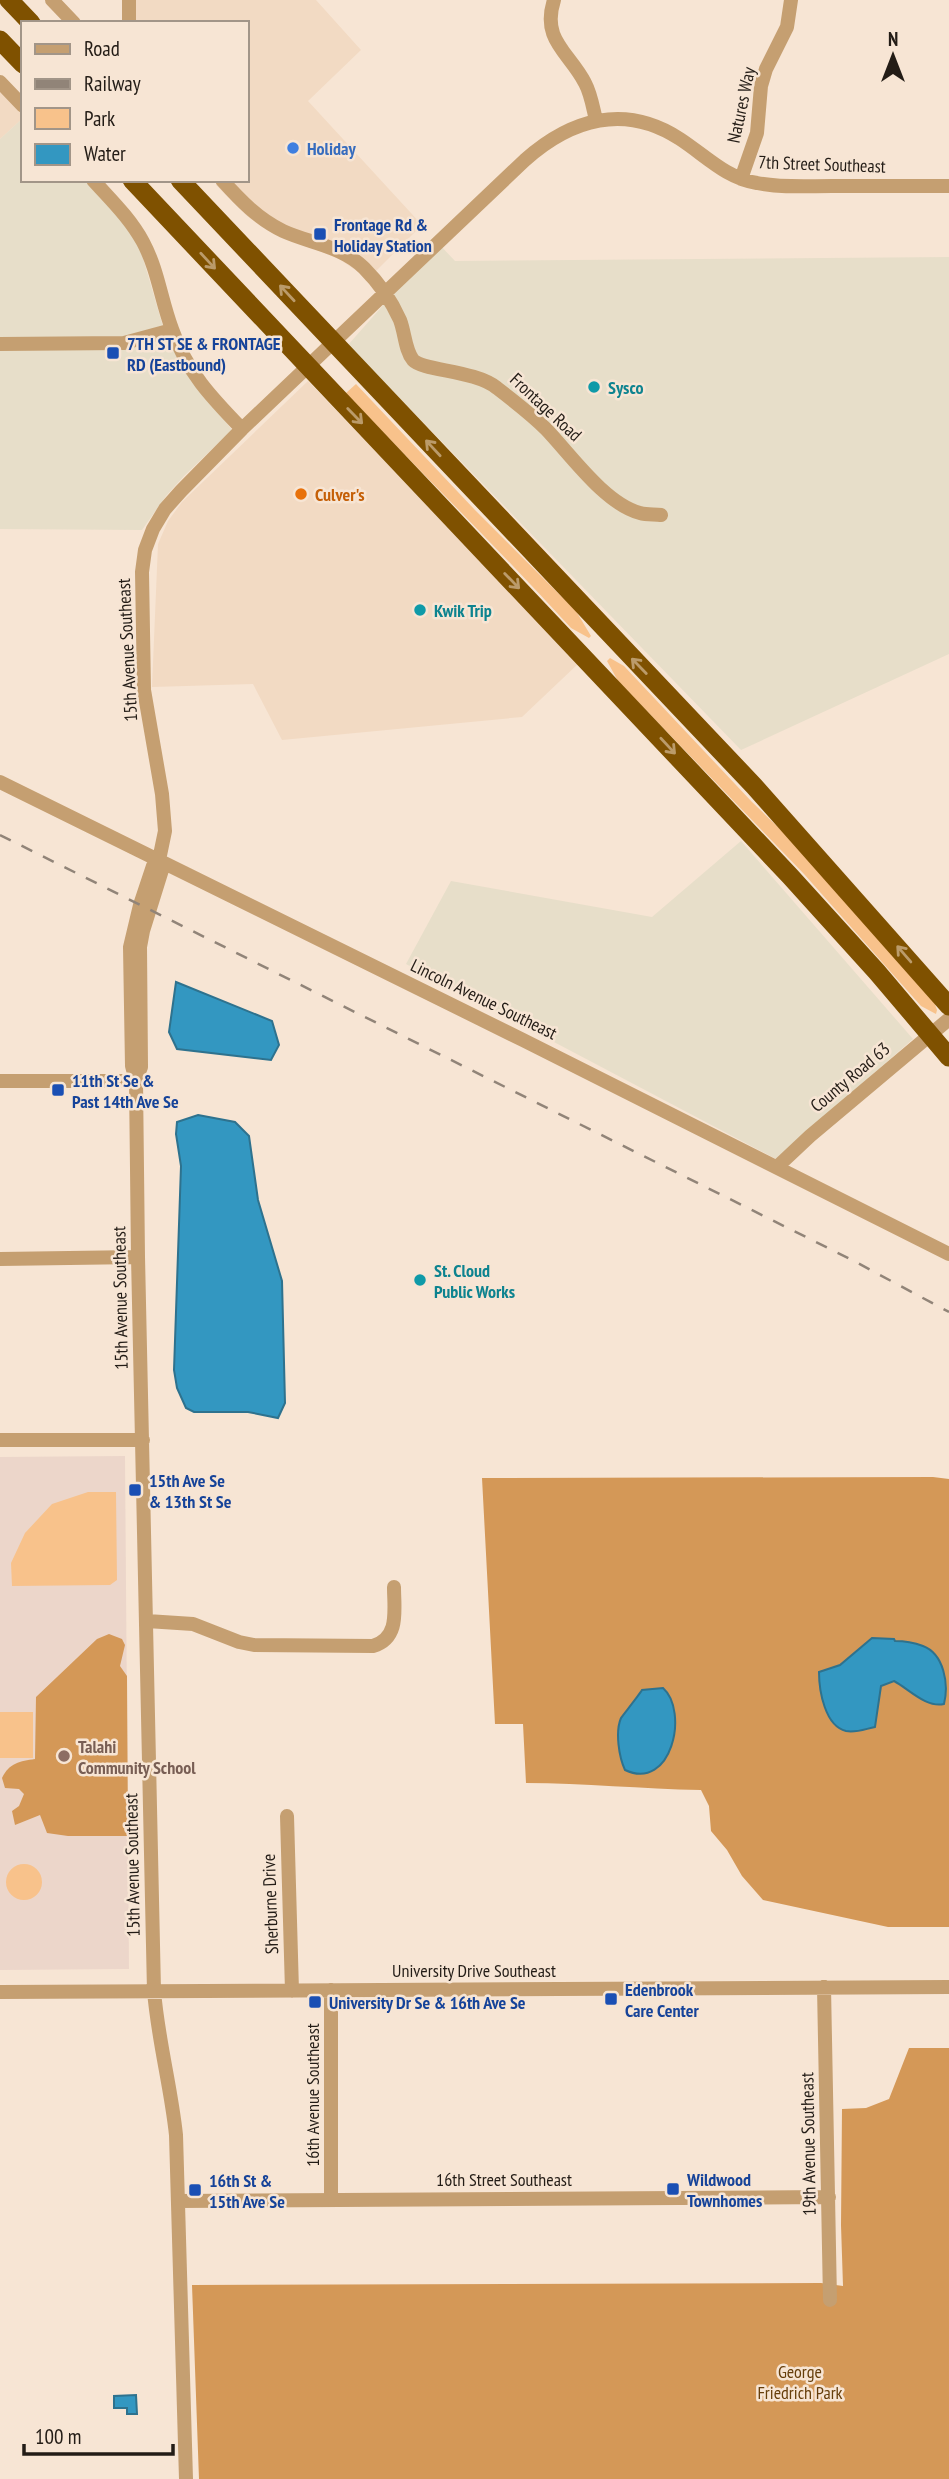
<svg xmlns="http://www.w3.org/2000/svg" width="949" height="2479" font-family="'PT Sans Narrow',sans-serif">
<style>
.built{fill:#f2dac3}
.industrial{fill:#e7dec9}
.education{fill:#ecd6ca}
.green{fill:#f8c28b}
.forest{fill:#d49857}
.water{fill:#3397c1;stroke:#2e728e;stroke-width:2}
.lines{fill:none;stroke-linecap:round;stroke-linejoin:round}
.minor{stroke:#c59f71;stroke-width:14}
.highway{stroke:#7f5100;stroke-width:19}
.rail{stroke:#918478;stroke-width:2.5;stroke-dasharray:12 12;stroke-linecap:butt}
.oneway{stroke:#bb9b6a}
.shop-dot{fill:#3f7fe0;stroke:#f7e5d4;stroke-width:2.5}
.transit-dot{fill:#1a4fb4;stroke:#f7e5d4;stroke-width:2.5}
.culture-dot{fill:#0f9aa8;stroke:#f7e5d4;stroke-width:2.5}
.food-dot{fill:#e8710a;stroke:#f7e5d4;stroke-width:2.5}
.education-dot{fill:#8d6e63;stroke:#f7e5d4;stroke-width:2.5}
.labels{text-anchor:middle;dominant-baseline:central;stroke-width:5;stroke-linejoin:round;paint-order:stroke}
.street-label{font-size:18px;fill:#231c16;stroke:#f7e5d4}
.shop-label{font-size:18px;font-weight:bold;fill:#366cbe;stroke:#f7e5d4;text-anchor:start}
.transit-label{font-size:18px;font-weight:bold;fill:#164399;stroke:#f7e5d4;text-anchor:start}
.culture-label{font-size:18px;font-weight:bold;fill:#0d838f;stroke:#f7e5d4;text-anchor:start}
.food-label{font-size:18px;font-weight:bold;fill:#c56008;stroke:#f7e5d4;text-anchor:start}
.education-label{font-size:18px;font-weight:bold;fill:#785e54;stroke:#f7e5d4;text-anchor:start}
.park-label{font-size:18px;fill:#663e0a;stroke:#f7e5d4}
</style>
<rect width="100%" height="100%" fill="#f7e5d4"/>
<path class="built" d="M134 0H316L361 50 308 101 422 225 366 281 363 275 339 259 262 227 247 216 216 185 221 180H247V23H134Z
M0 88 23 112V118L0 139Z
M308 381 579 663 522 717 282 740 253 684 152 687 158 544 168 521 182 502Z"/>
<path class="industrial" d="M23 118V180H88L122 216 140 248 162 323 180 364 232 430 184 476 166 496 142 530 0 529V139Z
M438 243 455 261 949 257V654L741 750 348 345Z
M741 841 913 1039 776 1159 406 964 451 881 652 917Z"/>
<path class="education" d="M125 1456 129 1969 0 1970V1457Z"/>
<path class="green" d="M356 384 475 510 576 611 591 636 589 638 571 628C498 548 420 472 346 393Z
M610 658 624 666 752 802 814 862 934 1002 937 1010 936 1014 921 1006 804 874 618 681 607 661Z
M88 1492H116L117 1580 110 1585 12 1586 11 1563 25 1533 52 1504Z
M0 1712H33V1758H0Z
M6 1882a18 18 0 1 1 36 0a18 18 0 1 1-36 0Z"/>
<path class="forest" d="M933 1477 949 1479V1927H888L763 1900 742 1876 727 1850 711 1831 709 1806 701 1790C642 1789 584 1783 526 1783L523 1724H495L482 1478Z
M109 1634 122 1639 125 1645 120 1666 127 1676 128 1836H68L47 1833 40 1815 15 1825 12 1811 19 1806 24 1794 19 1789 5 1788 2 1778C9 1763 20 1761 35 1759L36 1697 97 1639Z
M909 2048H949V2479H199L192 2285 821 2283 843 2286 841 2225 842 2109 866 2108 889 2099Z"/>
<path class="water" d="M176 982 272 1021 279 1045 271 1060 177 1049 169 1032Z
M198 1115 235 1122 249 1136 258 1200 282 1281 285 1403 278 1418 248 1412H194L186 1408 177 1388 174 1370 181 1166 176 1134 177 1122Z
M872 1638 894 1639 895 1641C904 1641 915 1643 923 1646 944 1654 949 1684 944 1704 926 1708 909 1689 894 1681L881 1686 875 1727C865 1729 856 1733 846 1731 825 1726 819 1691 819 1672L840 1665Z
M663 1688C689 1711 672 1792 625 1770 619 1757 615 1732 621 1718 623 1715 639 1695 642 1690Z
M136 2395 137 2414H127V2408H114V2396Z"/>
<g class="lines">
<path class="minor" d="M52 0 74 23
M129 0V23
M554 0C541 40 569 52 585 83 591 94 593 108 596 120
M0 82 23 106
M741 179 757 133 761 86 766 69 787 27 791 0
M93 180C111 200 130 218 143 242 158 270 161 300 172 329 187 372 211 397 242 429
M222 180C240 200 258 219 283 231 309 243 342 246 364 268 378 282 392 302 400 320 405 333 405 350 413 360 423 371 475 370 497 388 514 401 531 414 546 429 570 454 605 504 640 513 647 515 655 514 661 515
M0 344 124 343 172 330
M0 782 523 1040 949 1254
M138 1075 141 1067 140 947 143 931 162 870 159 860
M0 1081H136
M777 1167 810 1136 949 1019
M0 1259 138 1257
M0 1440H143
M147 1621 193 1624 239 1642 254 1645 373 1646C400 1638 394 1610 394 1587
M287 1816 292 1991
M824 1987 830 2300
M331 1990V2199
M0 1992 949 1987
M179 2201 829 2197
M186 2479 176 2135C171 2087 158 2040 154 1991L138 1257 136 1081 132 1066 130 947 140 905 153 866 159 860 165 831 162 794 144 690 142 572 145 550 153 529 165 509 181 491 242 429 525 160C571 119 625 103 680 139 706 156 726 178 757 183 782 188 807 186 832 186 871 186 910 186 949 186"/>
<path class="highway" d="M9 0 31 23
M0 40 23 64
M132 180 790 876 877 972 949 1057
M180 180 754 786 949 1006"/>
<path class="rail" d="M0 835 852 1260 949 1312"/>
</g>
<defs><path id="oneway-shaft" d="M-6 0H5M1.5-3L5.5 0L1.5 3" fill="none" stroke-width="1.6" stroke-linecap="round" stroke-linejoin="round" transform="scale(1.75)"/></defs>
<g class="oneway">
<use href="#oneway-shaft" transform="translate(208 261) rotate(47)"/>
<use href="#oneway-shaft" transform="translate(287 293) rotate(-133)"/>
<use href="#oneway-shaft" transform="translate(355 416) rotate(46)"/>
<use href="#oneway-shaft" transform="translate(433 448) rotate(-133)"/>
<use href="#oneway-shaft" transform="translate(512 581) rotate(46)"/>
<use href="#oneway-shaft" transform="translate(639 666) rotate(-134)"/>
<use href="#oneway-shaft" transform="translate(668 746) rotate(47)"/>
<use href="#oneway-shaft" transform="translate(904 954) rotate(-131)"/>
</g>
<circle class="shop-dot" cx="293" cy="148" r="7"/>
<g class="transit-dot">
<rect x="313" y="227" width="14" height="14" rx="3.5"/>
<rect x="106" y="346" width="14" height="14" rx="3.5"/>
<rect x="51" y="1083" width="14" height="14" rx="3.5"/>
<rect x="128" y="1483" width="14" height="14" rx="3.5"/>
<rect x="604" y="1992" width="14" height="14" rx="3.5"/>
<rect x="308" y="1995" width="14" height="14" rx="3.5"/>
<rect x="666" y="2182" width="14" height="14" rx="3.5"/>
<rect x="188" y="2183" width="14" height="14" rx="3.5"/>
</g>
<g class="culture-dot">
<circle cx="594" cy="387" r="7"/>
<circle cx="420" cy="610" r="7"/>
<circle cx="420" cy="1280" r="7"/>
</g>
<circle class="food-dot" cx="301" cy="494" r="7"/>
<circle class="education-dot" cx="64" cy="1756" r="7"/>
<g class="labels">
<g class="street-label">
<text transform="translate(741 105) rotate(-78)">Natures Way</text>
<text transform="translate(822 164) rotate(2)">7th Street Southeast</text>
<text transform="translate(546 407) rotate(43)">Frontage Road</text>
<text transform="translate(127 650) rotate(-93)">15th Avenue Southeast</text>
<text transform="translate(484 999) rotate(26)">Lincoln Avenue Southeast</text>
<text transform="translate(850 1077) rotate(-40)">County Road 63</text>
<text transform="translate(120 1298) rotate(-91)">15th Avenue Southeast</text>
<text transform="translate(132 1865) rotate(-91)">15th Avenue Southeast</text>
<text transform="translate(270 1904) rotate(-92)">Sherburne Drive</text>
<text x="474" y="1970">University Drive Southeast</text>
<text transform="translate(312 2095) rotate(-90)">16th Avenue Southeast</text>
<text transform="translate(808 2144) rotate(-91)">19th Avenue Southeast</text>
<text x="504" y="2179">16th Street Southeast</text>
</g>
<g class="shop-label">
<text x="307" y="148">Holiday</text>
</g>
<g class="transit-label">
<text x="334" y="224">Frontage Rd &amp;<tspan x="334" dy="21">Holiday Station</tspan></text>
<text x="127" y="343">7TH ST SE &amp; FRONTAGE<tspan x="127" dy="21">RD (Eastbound)</tspan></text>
<text x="72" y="1080">11th St Se &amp;<tspan x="72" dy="21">Past 14th Ave Se</tspan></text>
<text x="149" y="1480">15th Ave Se<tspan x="149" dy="21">&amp; 13th St Se</tspan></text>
<text x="625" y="1989">Edenbrook<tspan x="625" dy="21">Care Center</tspan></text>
<text x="329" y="2002">University Dr Se &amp; 16th Ave Se</text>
<text x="687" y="2179">Wildwood<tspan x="687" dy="21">Townhomes</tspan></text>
<text x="209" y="2180">16th St &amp;<tspan x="209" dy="21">15th Ave Se</tspan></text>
</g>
<g class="culture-label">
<text x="608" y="387">Sysco</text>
<text x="434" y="610">Kwik Trip</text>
<text x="434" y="1270">St. Cloud<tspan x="434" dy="21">Public Works</tspan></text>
</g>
<g class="food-label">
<text x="315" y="494">Culver's</text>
</g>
<g class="education-label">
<text x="78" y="1746">Talahi<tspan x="78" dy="21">Community School</tspan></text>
</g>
<g class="park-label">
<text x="800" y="2371">George<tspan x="800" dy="21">Friedrich Park</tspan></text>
</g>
</g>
<rect x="21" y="21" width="228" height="161" fill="#f7e5d4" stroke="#a29588" stroke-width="2"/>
<rect x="35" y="44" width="35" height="10" fill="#c59f71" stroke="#a29588" stroke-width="2"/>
<text x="84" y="56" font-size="21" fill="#231c16">Road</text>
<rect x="35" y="79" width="35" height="10" fill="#918478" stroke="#a29588" stroke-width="2"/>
<text x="84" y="91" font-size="21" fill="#231c16">Railway</text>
<rect x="35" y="108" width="35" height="21" fill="#f8c28b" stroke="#a29588" stroke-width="2"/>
<text x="84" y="126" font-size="21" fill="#231c16">Park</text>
<rect x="35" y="144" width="35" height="21" fill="#3397c1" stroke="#a29588" stroke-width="2"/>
<text x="84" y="161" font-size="21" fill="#231c16">Water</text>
<g transform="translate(893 56)" stroke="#f7e5d4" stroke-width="5" paint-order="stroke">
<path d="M0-5L12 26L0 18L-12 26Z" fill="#231c16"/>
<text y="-10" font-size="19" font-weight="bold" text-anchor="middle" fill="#231c16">N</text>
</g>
<path d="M24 2444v10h149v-10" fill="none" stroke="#231c16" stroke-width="3.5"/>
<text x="35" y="2444" font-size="21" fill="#231c16" stroke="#f7e5d4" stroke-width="5" paint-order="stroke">100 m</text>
</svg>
